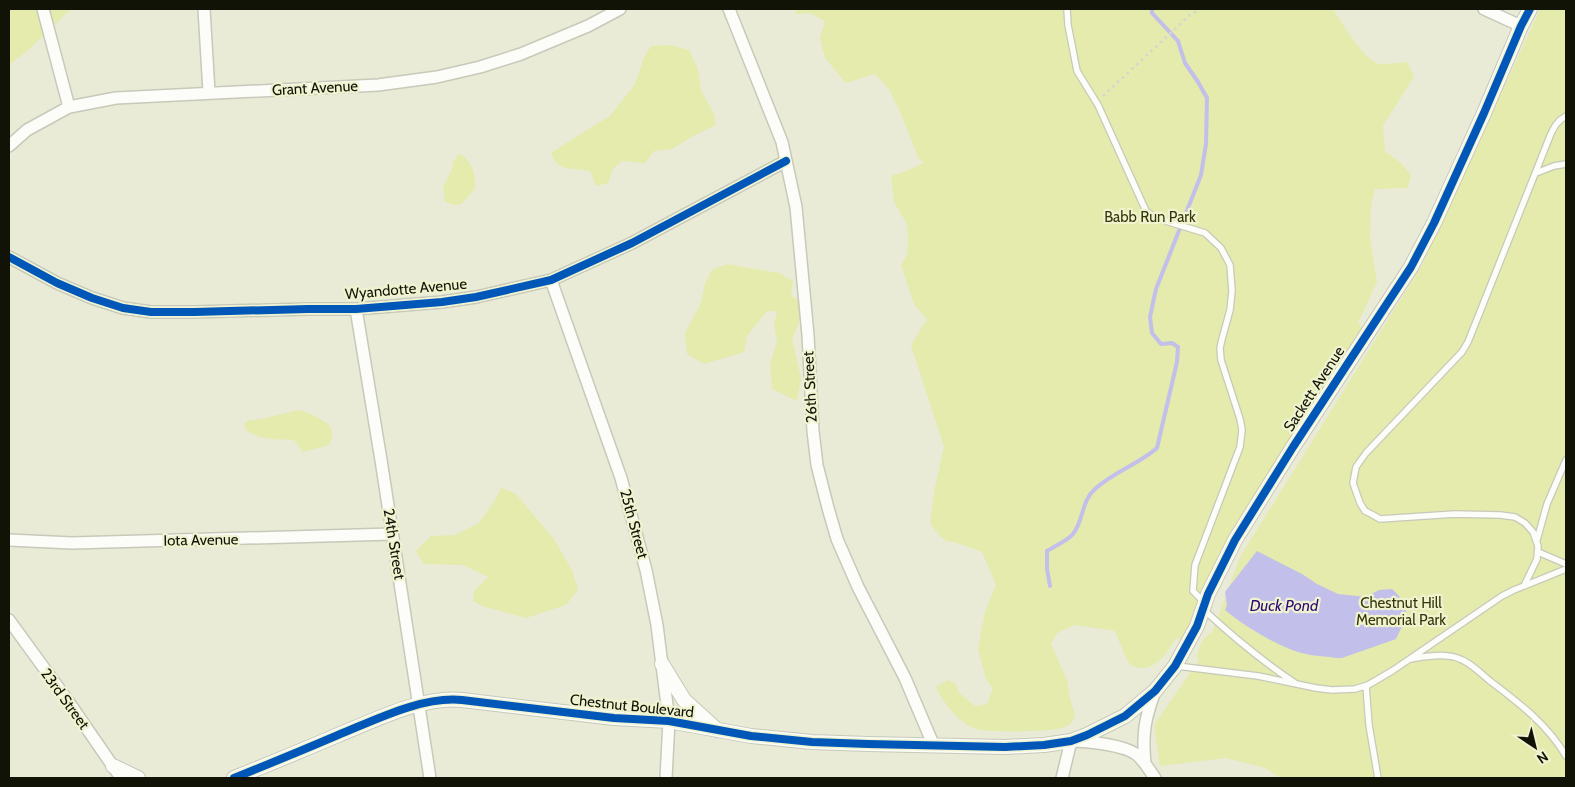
<svg xmlns="http://www.w3.org/2000/svg" width="1575" height="787" font-family="Cabin,sans-serif">
<style>
.green{fill:#e5eaad}
.water{fill:#c2bfeb}
.lines{fill:none;stroke-linecap:round;stroke-linejoin:round}
.stream{stroke:#c2bfeb;stroke-width:4}
.service-casing{stroke:#c7c9b9;stroke-width:8}
.minor-casing{stroke:#c7c9b9;stroke-width:14}
.tertiary-casing{stroke:#c7c9b9;stroke-width:16}
.path{stroke:#d5d6cf;stroke-width:2.5;stroke-dasharray:2.5 4;stroke-linecap:butt}
.service{stroke:#fcfcf9;stroke-width:5.5}
.minor{stroke:#fcfcf9;stroke-width:11}
.tertiary{stroke:#fcfcf9;stroke-width:14}
.cycleway-casing{stroke:#eff3cf;stroke-width:11}
.cycleway{stroke:#0057b8;stroke-width:8}
.labels{text-anchor:middle;dominant-baseline:central;stroke-width:4.5;stroke-linejoin:round;paint-order:stroke}
.street-label{font-size:15px;fill:#121307;stroke:#eff3cf}
.park-label{font-size:15px;fill:#35370a;stroke:#eff3cf}
.water-label{font-size:16px;font-style:italic;fill:#300a75;stroke:#eff3cf}
</style>
<rect width="100%" height="100%" fill="#e9ebd7"/>
<path class="green" d="M9 9H71L27 51 9 65Z
M795 9H1333C1342 23 1363 59 1379 64 1384 65 1401 62 1407 62L1414 77 1383 125 1385 151 1401 163 1411 175 1408 188 1375 189 1371 205 1370 238 1377 282 1358 323 1367 333 1271 480 1190 641 1176 638C1169 649 1158 668 1143 668 1139 668 1135 666 1131 666L1125 656 1115 631 1075 625 1057 633 1051 644 1067 680 1070 698 1075 715C1073 721 1071 724 1065 727 1055 732 987 733 976 729 958 722 944 704 936 687L947 680 956 684 958 692 975 706 987 704 993 689 986 679 978 649 985 612 996 585 982 552 954 542 946 541 939 535 930 523 934 492 944 447 911 345 920 330 927 320 914 304 901 265 907 255 908 241 907 224 894 202 891 176 904 172 924 163 919 159 902 116 889 89 875 74 846 83 825 58 820 38 825 21 810 13 796 14Z
M1540 9H1566V778H1281L1265 768 1226 758 1160 766 1154 725 1199 660 1197 657C1199 648 1202 636 1212 633L1240 557 1422 265Z
M669 45 689 50 698 69 701 90 714 114 716 125 693 136 672 149 654 151 645 163 622 161 613 169 608 183 596 186 590 171C573 168 557 172 551 153L593 126 610 116 635 84 644 57 651 46Z
M458 155H463C473 165 476 175 475 189L461 204 454 205 445 202 443 187 453 167 452 164Z
M727 264 779 273 793 281 791 296 803 303 798 325 792 339 801 378 797 401 772 389 770 364 777 341 774 324 777 313 775 311H767L747 336 744 352 704 364 687 354 685 333 701 303 705 283 712 270Z
M298 410C308 412 311 414 320 419 333 426 335 431 329 445L303 452 294 440C280 439 247 441 244 424L247 421 266 418Z
M501 488 515 493 554 539 572 570 578 590 566 605 526 618 482 606 473 601 474 591 488 577 463 565 424 564 416 551 431 536 455 535 479 523 497 497Z"/>
<path class="water" d="M1257 551 1302 574 1317 584 1338 594 1366 597 1379 590 1392 589C1413 608 1407 616 1396 639L1342 658H1336C1324 656 1310 656 1298 652 1275 645 1243 625 1225 610L1227 605 1225 592Z"/>
<g class="lines">
<path class="stream" d="M1050 586 1047 569V551C1055 546 1067 541 1073 534 1084 520 1081 501 1095 489 1113 472 1139 464 1157 448L1177 362 1178 347 1172 343 1161 344 1152 333 1150 317 1156 289 1201 175 1206 144 1207 98 1198 82 1185 63 1178 41 1152 13V9"/>
<g class="service-casing">
<path id="service" d="M1067 9 1068 25 1077 71 1098 105 1146 211 1156 218 1205 233 1221 248 1230 265 1232 291 1230 310 1222 339 1220 348 1221 360 1240 419 1242 430 1240 447 1195 565 1193 591 1204 602
M1536 173 1554 166 1566 164
M1537 540 1547 504 1566 460
M1538 552 1566 564
M1524 586 1537 559 1538 546 1533 532 1525 523 1515 517 1500 515 1455 514 1380 519 1373 515 1365 511 1360 503 1353 483 1356 467 1366 453 1462 352 1468 342 1550 136C1554 127 1557 121 1566 116
M1203 609C1232 636 1262 661 1295 683
M1410 659C1422 657 1436 654 1448 656 1465 657 1478 671 1490 681 1519 703 1547 724 1566 756
M1177 666 1258 676 1316 688 1332 690 1355 689 1368 685 1392 671 1502 596 1514 590 1566 569
M1366 686 1369 725 1378 778"/>
</g>
<g class="minor-casing">
<path id="minor" d="M43 9 69 107
M204 9 209 92
M729 9 782 142 796 207 808 335 813 431 817 465 828 508 837 539 858 587 905 678 933 744
M1484 9 1521 26
M9 146 27 130 69 107 116 98 378 85 437 77 480 67 521 54 588 26 620 9
M9 257 57 283 92 298 123 308 151 312H194L308 309H356L442 302 476 297 551 280 632 243 786 161
M551 280 621 478 646 570 657 625 669 721 666 778
M356 309 381 460 430 778
M9 540 72 543 392 534
M9 620 68 701 121 778
M1145 763C1142 734 1145 718 1155 691
M1062 778 1071 741C1087 741 1123 745 1136 754 1144 760 1149 770 1155 778"/>
</g>
<g class="tertiary-casing">
<path id="tertiary" d="M662 664 684 700 717 730
M113 766 138 778
M234 778C269 764 303 750 338 735 375 720 422 696 462 700L614 718 669 721 751 736 812 742 868 744 1005 747 1044 745 1071 741 1087 735 1125 716 1155 691 1175 666 1197 626 1208 594 1235 540 1293 447 1411 267 1434 223 1484 113 1521 26 1530 9"/>
</g>
<path class="path" d="M1103 96 1190 15 1201 9"/>
<use href="#service" class="service"/>
<use href="#minor" class="minor"/>
<use href="#tertiary" class="tertiary"/>
<g class="cycleway-casing">
<path id="cycleway" d="M9 257 57 283 92 298 123 308 151 312H194L308 309H356L442 302 476 297 551 280 632 243 786 161
M234 778C269 764 303 750 338 735 375 720 422 696 462 700L614 718 669 721 751 736 812 742 868 744 1005 747 1044 745 1071 741 1087 735 1125 716 1155 691 1175 666 1197 626 1208 594 1235 540 1293 447 1411 267 1434 223 1484 113 1521 26 1530 9"/>
</g>
<use href="#cycleway" class="cycleway"/>
</g>
<g class="labels">
<g class="street-label">
<text transform="translate(315 88) rotate(-3)">Grant Avenue</text>
<text transform="translate(406 289) rotate(-5)">Wyandotte Avenue</text>
<text transform="translate(810 387) rotate(-93)">26th Street</text>
<text transform="translate(1314 389) rotate(-57)">Sackett Avenue</text>
<text transform="translate(634 524) rotate(75)">25th Street</text>
<text transform="translate(201 540) rotate(-1)">Iota Avenue</text>
<text transform="translate(394 544) rotate(81)">24th Street</text>
<text transform="translate(65 699) rotate(54)">23rd Street</text>
<text transform="translate(632 706) rotate(6)">Chestnut Boulevard</text>
</g>
<g class="park-label">
<text x="1150" y="217">Babb Run Park</text>
<text x="1401" y="603">Chestnut Hill<tspan x="1401" dy="17">Memorial Park</tspan></text>
</g>
<g class="water-label">
<text x="1284" y="605">Duck Pond</text>
</g>
</g>
<rect width="1575" height="787" fill="none" stroke="#121307" stroke-width="20"/>
<g transform="translate(1535 747) rotate(145)" stroke="#eff3cf" stroke-width="4" paint-order="stroke">
<path d="M0-4L9 19L0 12L-9 19Z" fill="#121307"/>
<text y="-8" font-size="14" font-weight="bold" text-anchor="middle" fill="#121307">N</text>
</g>
</svg>
